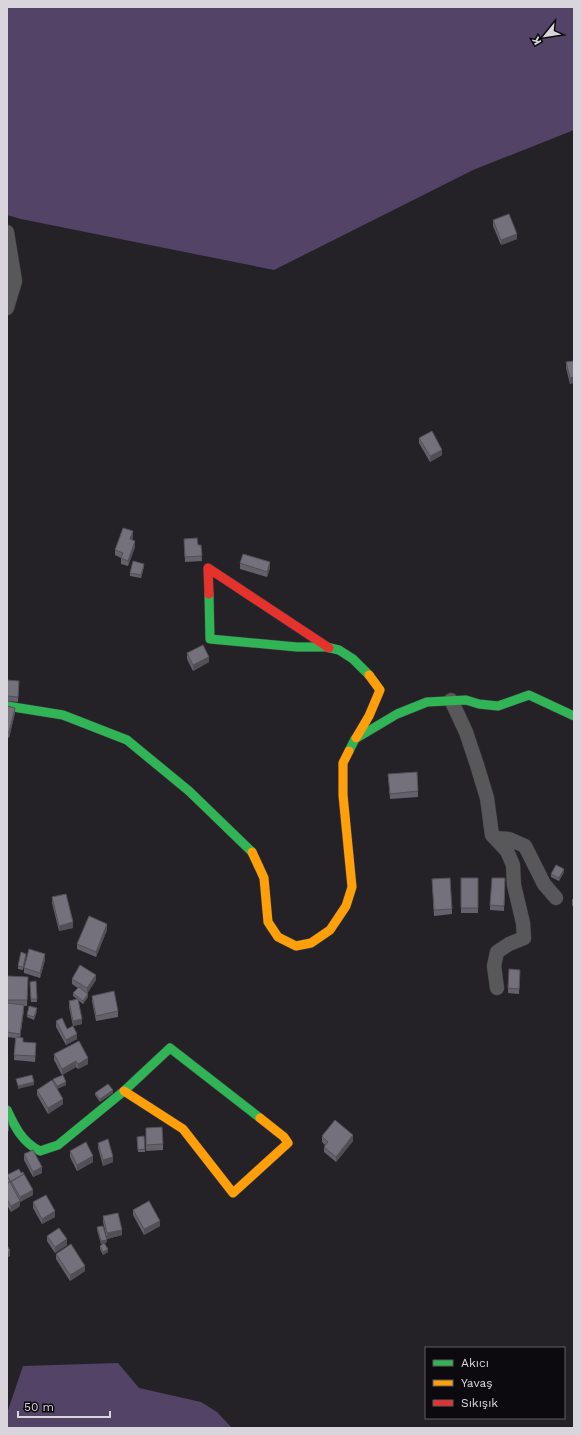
<svg xmlns="http://www.w3.org/2000/svg" width="581" height="1435" font-family="'Work Sans',sans-serif">
<style>
.forest{fill:#534366}
.lines{fill:none;stroke-linecap:round;stroke-linejoin:round}
.street-casing{stroke:#3e3c40;stroke-width:15}
.fast-casing{stroke:#3e3c40;stroke-width:10}
.slow-casing{stroke:#3e3c40;stroke-width:10}
.jam-casing{stroke:#3e3c40;stroke-width:10}
.street{stroke:#58575a;stroke-width:14}
.fast{stroke:#30b455;stroke-width:9}
.slow{stroke:#ff9f0a;stroke-width:9}
.jam{stroke:#e5322d;stroke-width:9}
.wall{fill:#65616b}
.shaded-wall{fill:#524f57}
.building{fill:#75717c;stroke:#524f57}
</style>
<rect width="100%" height="100%" fill="#242227"/>
<path class="forest" d="M7 7H574V130L473 170 274 270 21 219 7 215Z
M118 1363 139 1388 201 1402 217 1412 232 1428H7V1413L23 1366Z"/>
<g class="lines">
<g class="street-casing">
<path id="street" d="M7 232 15 281 7 308
M451 700 466 732 477 765 487 798 492 835 507 851 513 865 514 885 523 923 524 938 509 944 497 952 494 966 497 988
M495 838 509 839 525 846 544 884 556 898"/>
</g>
<g class="fast-casing">
<path id="fast" d="M209 594 210 639 297 647H326L339 650 353 659 369 675
M7 706 63 715 127 740 189 791 252 852
M349 751 355 739 397 714 427 702 466 700 479 704 498 706 529 695 574 716
M7 1110C15 1127 22 1142 40 1151L58 1145 124 1091 170 1048 260 1118"/>
</g>
<g class="slow-casing">
<path id="slow" d="M356 738 369 716 380 690 369 675
M252 852 264 878 268 922 278 937 296 946 311 943 330 930 346 906 352 887 343 795V763L349 751
M124 1091 183 1129 233 1193 288 1143 284 1137 260 1118"/>
</g>
<g class="jam-casing">
<path id="jam" d="M209 594 208 568 329 648"/>
</g>
<use href="#street" class="street"/>
<use href="#fast" class="fast"/>
<use href="#slow" class="slow"/>
<use href="#jam" class="jam"/>
</g>
<path class="wall" d="M493 220 517 239 501 245 493 226Z
M574 361V386L573 383 570 384 566 368V362Z
M419 438 442 455 430 462 419 443Z
M133 537 132 540 135 547 128 566 121 564V558L115 555V550Z
M184 539 198 545H201L202 561 185 562Z
M240 563 270 568 267 577 240 569Z
M144 567 141 578 130 576V573Z
M187 653 209 662 193 671 187 659Z
M7 680 19 686 18 702 7 701Z
M7 706 15 713 9 738 7 737Z
M388 774 418 791V797L390 799Z
M564 872 559 881 551 877V874Z
M461 878H478V913H461Z
M432 879 452 909V914L434 916Z
M505 884 504 911 490 910V905Z
M52 897 73 928 59 931 52 903Z
M572 899H574V908L572 905Z
M107 930 96 957 77 949V944Z
M26 956 23 970 18 969V966Z
M45 960 40 978 24 973V968Z
M7 976 28 977 27 1006H24V1010L20 1037 23 1042 36 1048 35 1062 14 1060 15 1038 7 1037Z
M520 976 519 994 508 993V988Z
M72 979 96 980 87 993 88 997 83 1004 78 1000 82 1024 73 1026 69 1007V1001L77 999 73 996V993L78 988 72 984Z
M36 981 37 1002H31L30 982Z
M92 996 118 1011V1017L96 1021 92 1001Z
M37 1011 34 1020 27 1017V1015Z
M56 1021 67 1029 77 1039 66 1045 56 1027Z
M54 1054 88 1064 78 1069 76 1067 62 1075 54 1060Z
M53 1079 66 1085 57 1089 63 1104 48 1114 37 1095V1090L53 1082Z
M95 1093H113L100 1102 95 1095Z
M146 1134 163 1144V1150L146 1151Z
M322 1136 353 1141 336 1162 324 1152V1147L325 1145 322 1142Z
M137 1139 145 1149V1152H138Z
M98 1143 113 1162 103 1166 98 1148Z
M70 1151 93 1162 77 1171 70 1157Z
M24 1154 42 1173 33 1177 24 1160Z
M7 1175 33 1195 20 1202V1206L11 1212 7 1205Z
M33 1202 55 1217 42 1224 33 1208Z
M133 1210 160 1226 144 1235 133 1215Z
M103 1216 122 1235 107 1239 103 1222Z
M97 1227 107 1242 105 1243 108 1252 103 1255 100 1249V1246L104 1243 101 1244 97 1230Z
M47 1236 67 1245 55 1253 47 1241Z
M56 1254 85 1271 70 1281 56 1259Z"/>
<path class="shaded-wall" d="M517 234V239L501 245V240Z
M573 377V383L570 384V378Z
M442 450V455L430 462V456Z
M133 531V537L130 545V539Z
M135 541V547L128 566V561Z
M270 562V568L267 577V572Z
M209 657V662L193 671V665Z
M15 708V713L9 738V732Z
M564 869V872L559 881V878Z
M73 922V928L59 931V926Z
M107 924V930L96 957V952Z
M45 954V960L40 978V973Z
M96 975V980L87 994V988Z
M88 994V997L83 1004V1001Z
M24 1005V1010L20 1039V1034Z
M82 1019V1024L73 1026V1021Z
M77 1034V1039L66 1045V1040Z
M88 1058V1064L78 1069V1064Z
M76 1061V1067L62 1075V1069Z
M34 1082V1085L18 1089V1086Z
M66 1082V1085L57 1089V1086Z
M113 1090V1093L100 1102V1099Z
M63 1099V1104L48 1114V1108Z
M7 1126H9V1131L7 1132Z
M353 1135V1141L336 1162V1157Z
M93 1156V1162L77 1171V1165Z
M113 1157V1162L103 1166V1160Z
M42 1167V1173L33 1177V1172Z
M33 1190V1195L20 1202V1206L11 1212V1206L20 1201V1197Z
M55 1211V1217L42 1224V1219Z
M160 1221V1226L144 1235V1229Z
M122 1230V1235L107 1239V1233Z
M67 1239V1245L55 1253V1247Z
M107 1240V1242L101 1244V1241Z
M108 1249V1252L103 1255V1252Z
M10 1251V1256L7 1258V1252Z
M85 1266V1271L70 1281V1275Z"/>
<path class="building" d="M509 214 517 234 501 240 493 220Z
M574 361V380L573 377 570 378 566 362Z
M432 431 442 450 430 456 419 438Z
M123 528 133 531 130 539 135 541 128 561 121 558 123 553 115 550Z
M197 538 198 545H201L202 556 185 557 184 539Z
M243 554 270 562 267 572 240 563Z
M133 561 144 564 141 575 130 573Z
M203 645 209 657 193 665 187 653Z
M7 680 19 681 18 697 7 696Z
M7 706 15 708 9 732H7Z
M417 772 418 791 390 794 388 774Z
M556 865 564 869 559 878 551 874Z
M450 878 452 909 434 910 432 879Z
M461 878H478V908H461Z
M492 878H505L504 906 490 905Z
M66 894 73 922 59 926 52 897Z
M89 916 107 924 96 952 77 944Z
M29 949 45 954 40 973 24 968Z
M21 952 26 954 23 967 18 966Z
M80 965 96 975 87 988 72 979Z
M509 969 520 970 519 989 508 988Z
M7 976 28 977 27 1000H7Z
M36 981 37 999H31L30 982Z
M79 987 88 994 83 1001 73 993Z
M114 991 118 1011 96 1016 92 996Z
M78 999 82 1019 73 1021 69 1001Z
M7 1003 24 1005 20 1034 7 1032Z
M29 1006 37 1008 34 1017 27 1015Z
M62 1018 67 1029 73 1026 77 1034 66 1040 56 1021Z
M16 1037 23 1038V1042L36 1043 35 1056 14 1055Z
M79 1041 88 1058 78 1064 76 1061 62 1069 54 1054Z
M32 1075 34 1082 18 1086 16 1079Z
M63 1075 66 1082 57 1086 53 1079Z
M52 1080 63 1099 48 1108 37 1090Z
M108 1084 113 1090 100 1099 95 1093Z
M7 1118 9 1126H7Z
M335 1120 353 1135 336 1157 324 1147 328 1142 322 1136Z
M162 1127 163 1144 146 1145V1128Z
M144 1136 145 1149 138 1150 137 1137Z
M108 1139 113 1157 103 1160 98 1143Z
M86 1142 93 1156 77 1165 70 1151Z
M33 1150 42 1167 33 1172 24 1154Z
M19 1169 21 1173 23 1172 24 1174 11 1182 7 1175Z
M24 1174 33 1190 20 1197 11 1181Z
M7 1176 10 1181 7 1183Z
M10 1182 20 1201 11 1206 7 1199V1184Z
M46 1195 55 1211 42 1219 33 1202Z
M149 1201 160 1221 144 1229 133 1210Z
M118 1213 122 1230 107 1233 103 1216Z
M103 1226 107 1240 101 1241 97 1227Z
M59 1228 67 1239 55 1247 47 1236Z
M104 1243 108 1249 103 1252 100 1246Z
M71 1244 85 1266 70 1275 56 1254Z
M7 1245 10 1251 7 1252Z"/>
<rect width="581" height="1435" fill="none" stroke="#d8d6dc" stroke-width="16"/>
<rect x="425" y="1347" width="140" height="72" fill="#0c0a0e" stroke="#5e5c60"/>
<rect x="433" y="1360" width="20" height="6" fill="#30b455" stroke="#5e5c60"/>
<text x="461" y="1367" font-size="12" fill="#d8d6dc">Akıcı</text>
<rect x="433" y="1380" width="20" height="6" fill="#ff9f0a" stroke="#5e5c60"/>
<text x="461" y="1387" font-size="12" fill="#d8d6dc">Yavaş</text>
<rect x="433" y="1400" width="20" height="6" fill="#e5322d" stroke="#5e5c60"/>
<text x="461" y="1407" font-size="12" fill="#d8d6dc">Sıkışık</text>
<g transform="translate(545 36) rotate(240)" stroke="#0c0a0e" stroke-width="3" paint-order="stroke">
<path d="M0-3L7 15L0 10L-7 15Z" fill="#d8d6dc"/>
<text y="-6" font-size="11" font-weight="bold" text-anchor="middle" fill="#d8d6dc">K</text>
</g>
<path d="M18 1411v6h92v-6" fill="none" stroke="#d8d6dc" stroke-width="2"/>
<text x="24" y="1411" font-size="12" fill="#d8d6dc" stroke="#0c0a0e" stroke-width="3" paint-order="stroke">50 m</text>
</svg>
